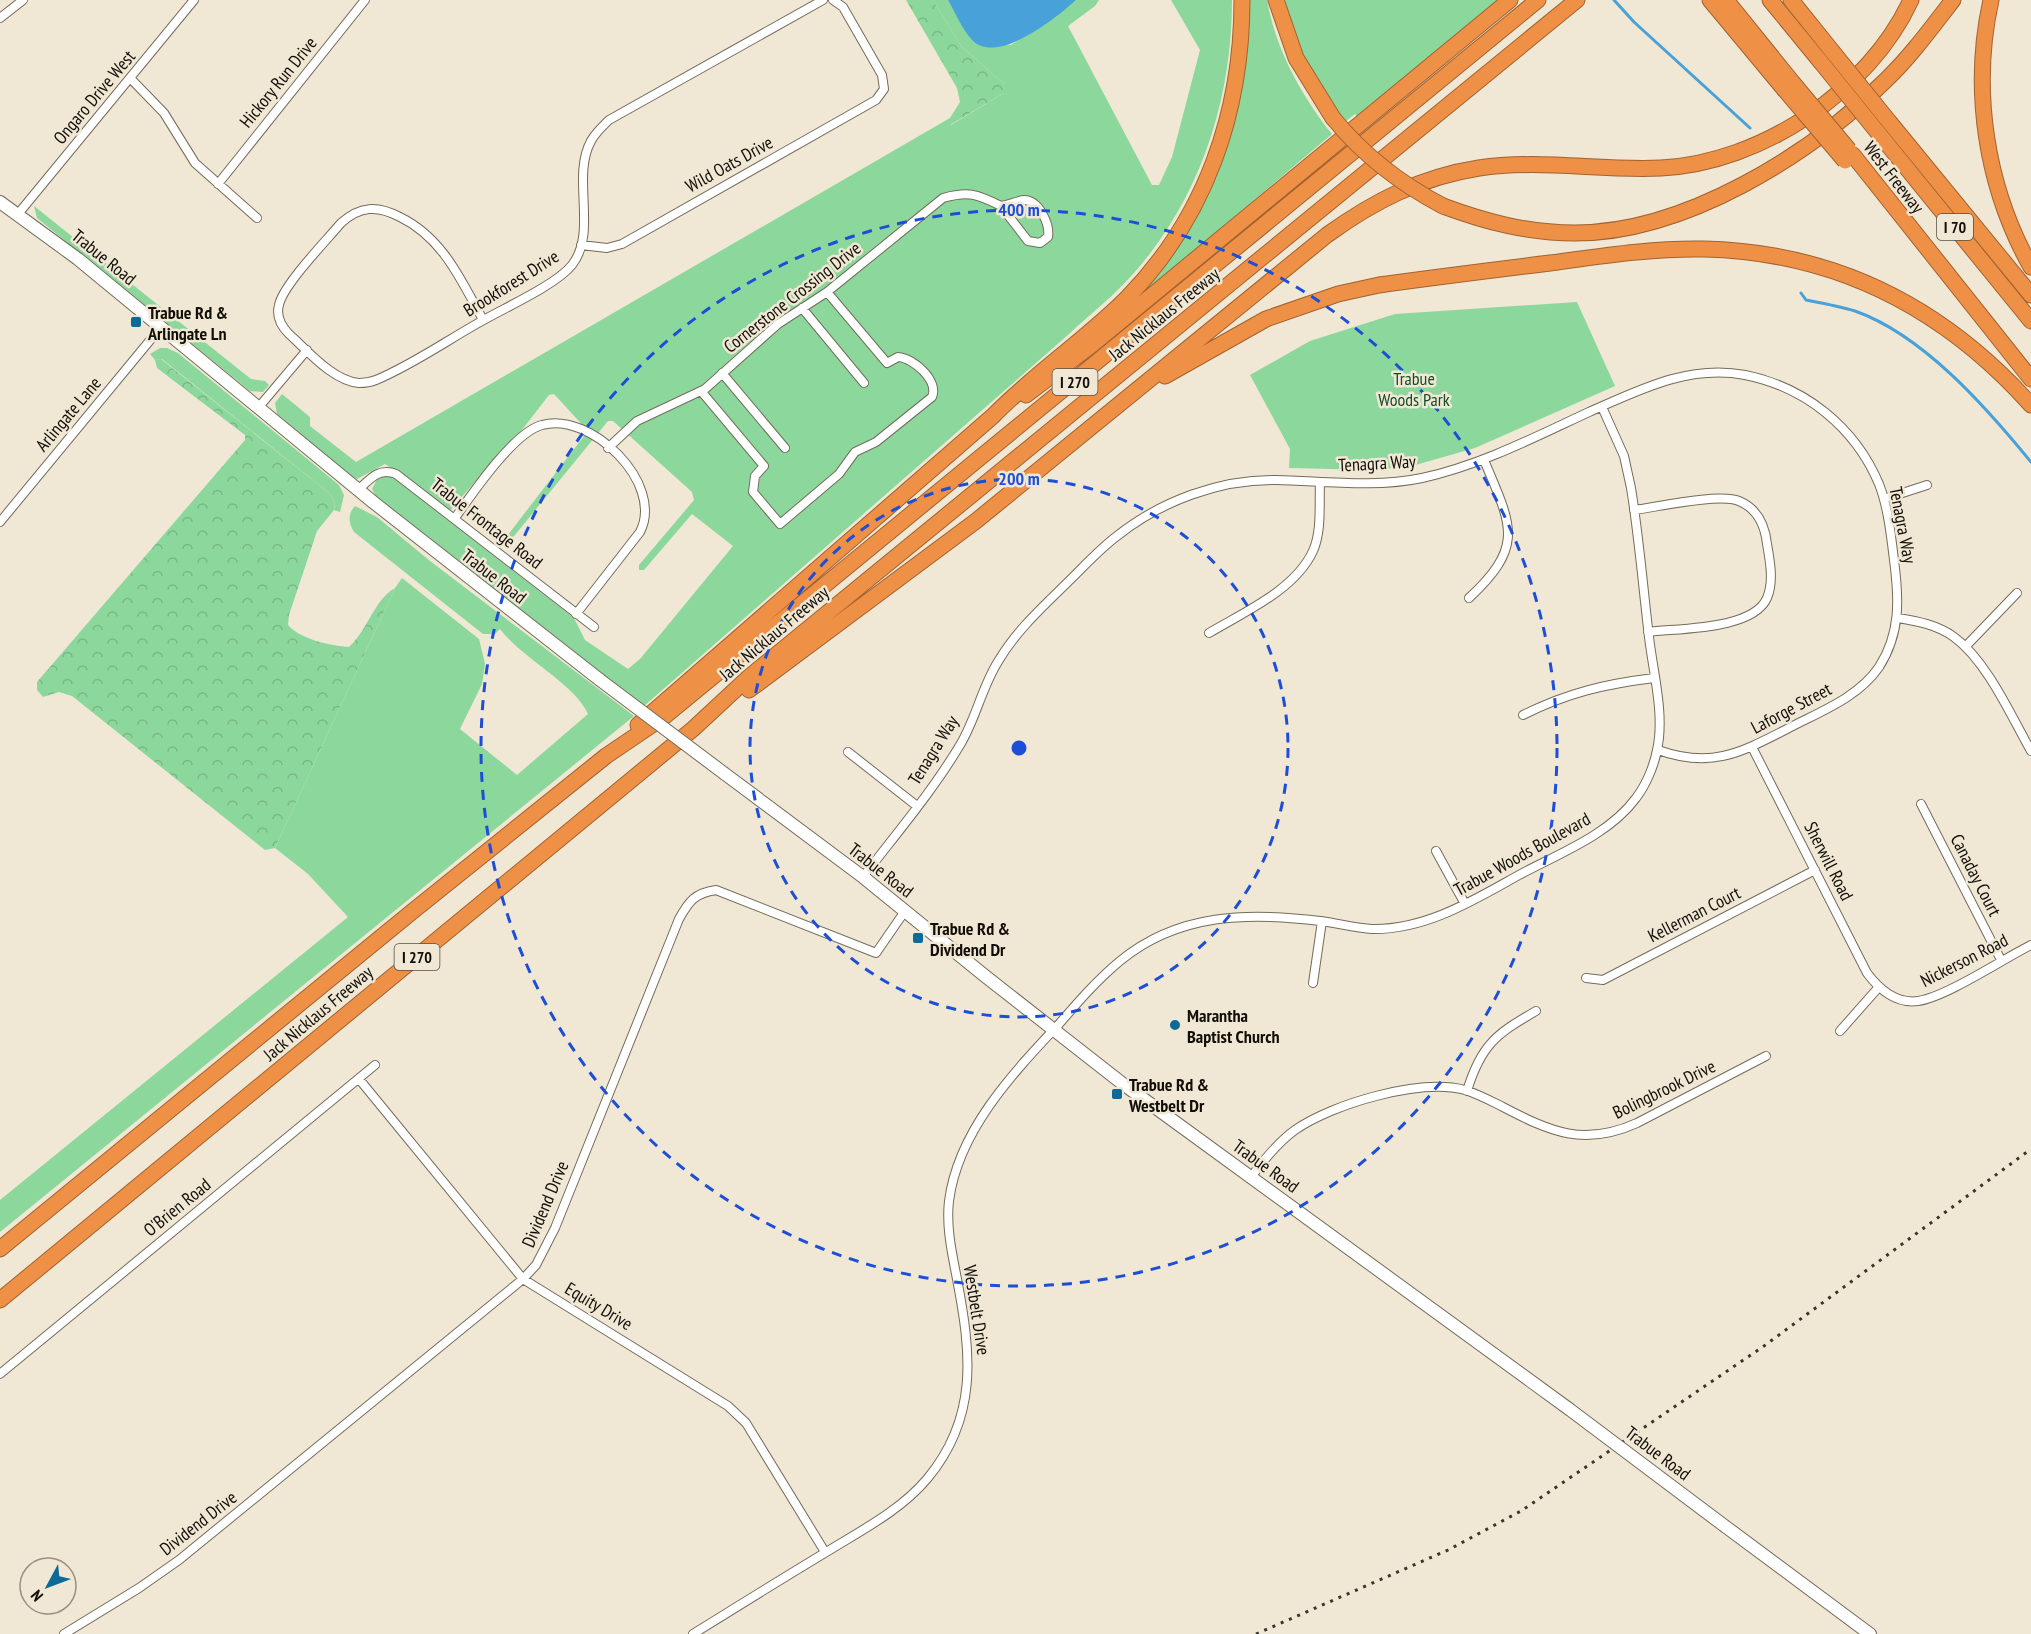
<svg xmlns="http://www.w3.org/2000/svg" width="2031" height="1634" font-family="'PT Sans Narrow',sans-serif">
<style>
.green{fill:#8cd89c}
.forest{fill:url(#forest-crowns)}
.water{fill:#48a1d9}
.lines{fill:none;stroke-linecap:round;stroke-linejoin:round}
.stream{stroke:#48a1d9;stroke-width:3}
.minor-casing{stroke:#736c5b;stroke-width:10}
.secondary-casing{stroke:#736c5b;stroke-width:14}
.motorway-casing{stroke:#a16230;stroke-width:17}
.minor{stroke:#fff;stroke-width:8}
.secondary{stroke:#fff;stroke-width:12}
.motorway{stroke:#ee9046;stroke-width:15}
.rail{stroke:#39352c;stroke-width:3;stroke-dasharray:3 6;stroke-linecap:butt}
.secondary-bridge-casing{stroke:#736c5b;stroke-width:14;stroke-linecap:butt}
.motorway-bridge-casing{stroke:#a16230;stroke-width:17;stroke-linecap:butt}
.secondary-bridge{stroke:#fff;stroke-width:12}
.motorway-bridge{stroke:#ee9046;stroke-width:15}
.ring{fill:none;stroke:#1d4ed8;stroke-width:3;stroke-dasharray:10 8}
.poi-dot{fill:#0d6998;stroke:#f0e7d4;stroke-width:2}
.labels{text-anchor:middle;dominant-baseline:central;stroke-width:5;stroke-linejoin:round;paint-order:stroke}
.shield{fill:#f0e7d4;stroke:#544f45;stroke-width:1.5}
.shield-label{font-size:16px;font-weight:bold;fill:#110e08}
.street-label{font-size:18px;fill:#110e08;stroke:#f0e7d4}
.poi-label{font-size:18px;font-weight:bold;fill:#110e08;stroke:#f0e7d4;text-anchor:start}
.park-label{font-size:18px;fill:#144e26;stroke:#f0e7d4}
.centre{fill:#1d4ed8;stroke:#f0e7d4;stroke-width:3}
.ring-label{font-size:18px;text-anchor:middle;font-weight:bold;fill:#1d4ed8;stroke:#f0e7d4;stroke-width:5;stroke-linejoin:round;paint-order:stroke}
</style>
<defs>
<pattern id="forest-crowns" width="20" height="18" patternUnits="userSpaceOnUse" patternTransform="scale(1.5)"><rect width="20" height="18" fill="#8cd89c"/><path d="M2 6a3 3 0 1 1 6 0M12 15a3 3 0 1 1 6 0" fill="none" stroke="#78b885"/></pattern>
</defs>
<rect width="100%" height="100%" fill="#f0e7d4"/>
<path class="green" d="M933 0H948L972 40 1011 45 1076 0H1099L1095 6 1068 26 1152 185H1159L1172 157 1200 50 1171 0H1232C1232 100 1200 199 1133 274 1114 296 1090 314 1069 334L644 706 376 496 372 489 377 479 384 475 392 477 574 618 585 640 628 669 640 659 733 546 692 514 644 570H639V565L694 500 692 492 613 421H608L510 541H506L507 536 588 431 554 394 549 395 501 457 493 460 450 511 385 464 357 479 351 476 277 414 275 403 282 394 310 417V426L356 462 950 118 951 125 1004 93V84L961 46Z
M1248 0H1267C1276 50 1301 95 1332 134L1144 293 1140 289 1204 195Z
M1285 0H1499L1357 116 1355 114 1345 122C1316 89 1295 43 1285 0Z
M34 206 251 379 265 381 269 385 263 392 250 391 37 218Z
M1577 302 1615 386 1475 448 1412 466 1374 470 1289 468 1290 449 1250 375 1310 341 1395 314Z
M160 348H167L178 353 339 485 344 495 340 512 334 510 335 503 329 493 162 359 155 360 150 354Z
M355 506 377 517 430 561 634 716 0 1232V1200L348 917 308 874 275 848 395 588 402 578 479 639 485 664 482 684 460 729 517 775 588 714C575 684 523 659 500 629L495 634H483L354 532C349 524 347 514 355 506Z"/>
<path class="forest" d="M906 0H933L961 46 1004 84V93L950 125V118L960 102 957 88Z
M161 359 329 493 335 503 334 510 317 531 289 615 288 625C300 639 331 646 349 647 368 630 373 601 395 588L275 848 265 850 72 696 59 692 43 697 37 690V682L245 440V435L157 368 155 360Z"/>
<path class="water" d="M948 0H1076C1056 18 997 66 972 40 962 29 955 12 948 0Z"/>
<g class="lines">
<path class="stream" d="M1614 0 1634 22 1750 128
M1801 293 1806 300C1822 303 1839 306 1855 311 1923 335 1986 407 2031 462"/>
<g class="minor-casing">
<path id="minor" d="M0 18 23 0
M131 79 164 113 195 163 257 218
M218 184 365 0
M18 214 194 0
M581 245 607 248 622 244 876 100 884 89 882 75 843 7 833 0
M802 308 864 383
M483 320C461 280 443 238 400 217 377 205 360 206 341 223 326 241 283 285 279 305 276 316 281 326 289 334 307 350 333 381 359 383 365 383 371 382 376 380 412 365 446 341 480 322 504 308 556 285 572 265 598 232 571 177 591 141 595 133 603 126 609 120L823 0
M722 373 785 448
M701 391 764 466 755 476 753 492 780 524 839 474 855 452 876 442 932 397C939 381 914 358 898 357L887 363 827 292
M258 408 307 350
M608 448 637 421 705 389 778 324 827 292 943 198C969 191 977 194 1001 206 1008 205 1017 201 1024 200 1039 200 1050 224 1048 237L1040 243 1028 241 1001 206
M358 490C370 479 379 467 396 474L594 627
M1884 499 1927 485
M1634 510C1657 507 1719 493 1739 501 1758 509 1765 525 1767 544 1770 561 1774 582 1767 598 1753 630 1679 628 1648 632
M455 518C472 494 514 432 542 425 590 411 665 483 640 532L576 614
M0 522 161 327
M1469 598C1526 545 1511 525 1484 460
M1898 618C1917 621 1938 625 1954 637 1987 661 2011 716 2031 751
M1209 633C1244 612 1295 590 1313 551 1322 531 1319 504 1320 482
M1966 646 2017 593
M1523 715C1567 693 1605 684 1654 678
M1752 747 1867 973C1879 989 1896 1004 1918 1001 1946 997 2003 959 2031 945
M848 752 917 806
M1921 804 2001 960
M1436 851 1465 904
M863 877C896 834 932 792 960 745 976 719 982 686 999 660 1018 628 1047 603 1073 577 1087 563 1101 548 1117 536 1161 501 1220 479 1276 480 1323 481 1375 488 1422 478 1481 465 1535 437 1589 412 1639 390 1689 364 1745 375 1805 387 1855 427 1879 484 1888 507 1891 535 1894 560 1899 598 1901 633 1879 667 1858 698 1819 712 1787 729 1740 753 1711 769 1658 750
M1586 978 1603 980 1815 870
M1313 983 1322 921
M1840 1031 1878 988
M359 1079 523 1279 728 1406 746 1423 825 1552
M1467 1091C1481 1045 1496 1034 1536 1011
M1251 1177C1263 1161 1278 1142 1295 1130 1332 1104 1420 1078 1465 1090 1478 1094 1491 1101 1503 1107 1551 1132 1584 1147 1637 1123L1766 1056
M0 1374 375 1065
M64 1634 139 1588 179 1560 523 1279 536 1265 555 1228 679 919C689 901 695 893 716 890L876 953 905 911
M693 1634C738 1606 783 1578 828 1551 862 1530 901 1510 927 1479 979 1417 971 1352 957 1279 952 1253 946 1227 949 1201 958 1131 1013 1073 1059 1024 1078 1002 1097 980 1120 961 1178 913 1249 912 1320 921 1337 923 1355 928 1372 929 1426 930 1474 900 1519 875 1558 854 1609 835 1636 798 1646 785 1654 766 1657 750 1665 715 1653 672 1649 637 1643 587 1639 537 1631 488L1624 456 1602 407"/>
</g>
<g class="secondary-casing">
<path id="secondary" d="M0 202 78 259 373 502 600 680
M725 774 863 877 985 976 1123 1084 1569 1409
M1726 1527 1870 1634"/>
</g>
<g class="motorway-casing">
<path id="motorway" d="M1276 0 1296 58 1333 118
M1710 0 1784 89
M1726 0 1793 83
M1770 0 1820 61
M1791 0 1832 51
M1991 0C1971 90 1986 187 2031 267
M1891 124 2031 295
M1879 134 2031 321
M1853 155 2031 379
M1443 206C1486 222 1528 233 1575 233 1685 233 1810 155 1886 80 1911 56 1932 27 1953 0
M1165 376 1266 319 1338 294 1379 285C1436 277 1493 270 1550 263 1602 256 1653 248 1704 249 1836 252 1944 308 2031 405
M1026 395 1093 344 1510 0
M749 690 976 521 1327 235C1374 201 1421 177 1479 168 1539 159 1601 171 1661 168 1761 163 1869 91 1911 0
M638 725 993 416C1035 373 1085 340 1127 298 1206 217 1242 112 1242 0
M0 1249 413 911 606 756 665 716 1538 0
M0 1300 693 729 749 677 1577 0"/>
</g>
<use href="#minor" class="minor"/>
<use href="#secondary" class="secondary"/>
<use href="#motorway" class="motorway"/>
<path class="rail" d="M1256 1634 1448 1550 1521 1511 1764 1346 2031 1149"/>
<g class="secondary-bridge-casing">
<path id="secondary-bridge" d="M600 680 725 774
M1569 1409 1726 1527"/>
</g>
<g class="motorway-bridge-casing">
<path id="motorway-bridge" d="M1832 51 1891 124
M1820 61 1879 134
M1793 83 1849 150
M1784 89 1845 161
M1333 118C1364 156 1399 183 1443 206"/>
</g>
<use href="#secondary-bridge" class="secondary-bridge"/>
<use href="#motorway-bridge" class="motorway-bridge"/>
</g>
<g class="ring">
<circle cx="1019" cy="748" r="269"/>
<circle cx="1019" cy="748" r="538"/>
</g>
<g class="poi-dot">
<rect x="130" y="316" width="12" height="12" rx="3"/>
<rect x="912" y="932" width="12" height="12" rx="3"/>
<circle cx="1175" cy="1025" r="6"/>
<rect x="1111" y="1088" width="12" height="12" rx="3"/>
</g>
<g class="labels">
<g class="shield">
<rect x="1937" y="214" width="36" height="26" rx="4.5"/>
<rect x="1052.5" y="369" width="45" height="26" rx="4.5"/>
<rect x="394.5" y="944" width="45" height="26" rx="4.5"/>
</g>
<g class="shield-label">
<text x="1955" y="227">I 70</text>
<text x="1075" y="382">I 270</text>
<text x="417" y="957">I 270</text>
</g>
<g class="street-label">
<text transform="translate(278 82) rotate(-51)">Hickory Run Drive</text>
<text transform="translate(94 97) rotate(-50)">Ongaro Drive West</text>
<text transform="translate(729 164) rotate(-29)">Wild Oats Drive</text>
<text transform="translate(1894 177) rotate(52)">West Freeway</text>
<text transform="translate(104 257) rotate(39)">Trabue Road</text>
<text transform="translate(511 283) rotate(-32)">Brookforest Drive</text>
<text transform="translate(792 297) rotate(-38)">Cornerstone Crossing Drive</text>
<text transform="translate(1164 314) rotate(-39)">Jack Nicklaus Freeway</text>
<text transform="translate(68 414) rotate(-50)">Arlingate Lane</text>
<text transform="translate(1377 463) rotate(-3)">Tenagra Way</text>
<text transform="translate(487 523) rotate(38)">Trabue Frontage Road</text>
<text transform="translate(1903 525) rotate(79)">Tenagra Way</text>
<text transform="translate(494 576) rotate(38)">Trabue Road</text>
<text transform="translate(774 633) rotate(-40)">Jack Nicklaus Freeway</text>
<text transform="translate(1791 708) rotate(-28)">Laforge Street</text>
<text transform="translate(933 750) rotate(-58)">Tenagra Way</text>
<text transform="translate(1522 854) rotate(-29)">Trabue Woods Boulevard</text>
<text transform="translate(1829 861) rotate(63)">Sherwill Road</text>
<text transform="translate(881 870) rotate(38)">Trabue Road</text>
<text transform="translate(1976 875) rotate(63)">Canaday Court</text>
<text transform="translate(1694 914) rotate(-27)">Kellerman Court</text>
<text transform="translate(1964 960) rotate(-27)">Nickerson Road</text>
<text transform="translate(318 1013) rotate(-40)">Jack Nicklaus Freeway</text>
<text transform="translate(1664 1089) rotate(-26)">Bolingbrook Drive</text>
<text transform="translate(1266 1166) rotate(36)">Trabue Road</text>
<text transform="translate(545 1204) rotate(-67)">Dividend Drive</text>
<text transform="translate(177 1207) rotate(-39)">O'Brien Road</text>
<text transform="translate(599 1306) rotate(31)">Equity Drive</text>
<text transform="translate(977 1310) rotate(81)">Westbelt Drive</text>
<text transform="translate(1658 1453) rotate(37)">Trabue Road</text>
<text transform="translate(198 1523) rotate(-38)">Dividend Drive</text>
</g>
<g class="poi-label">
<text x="148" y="312">Trabue Rd &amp;<tspan x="148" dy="21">Arlingate Ln</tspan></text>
<text x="930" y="928">Trabue Rd &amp;<tspan x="930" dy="21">Dividend Dr</tspan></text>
<text x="1187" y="1015">Marantha<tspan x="1187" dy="21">Baptist Church</tspan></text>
<text x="1129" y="1084">Trabue Rd &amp;<tspan x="1129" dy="21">Westbelt Dr</tspan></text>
</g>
<g class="park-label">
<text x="1414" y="378">Trabue<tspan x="1414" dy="21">Woods Park</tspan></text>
</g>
</g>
<circle cx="1019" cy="748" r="9" class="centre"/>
<g class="ring-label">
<text x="1019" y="216">400 m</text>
<text x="1019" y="485">200 m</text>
</g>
<g transform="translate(48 1586) rotate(229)"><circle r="28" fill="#f0e7d4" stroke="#979082" stroke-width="1.5"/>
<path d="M0-4.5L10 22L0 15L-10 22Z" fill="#0d6998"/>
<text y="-9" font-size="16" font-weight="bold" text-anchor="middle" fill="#110e08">N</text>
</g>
</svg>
